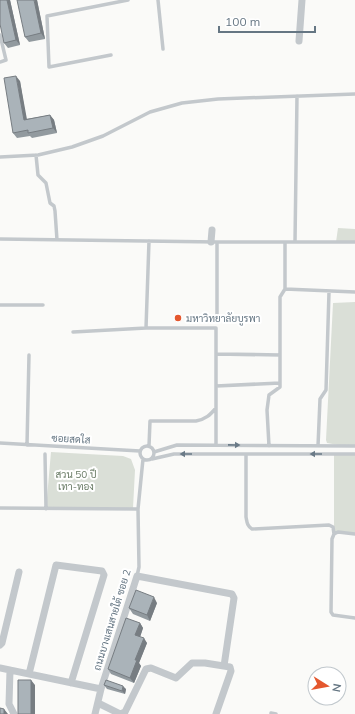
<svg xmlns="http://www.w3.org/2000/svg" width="355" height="714" font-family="Mulish,Sarabun,sans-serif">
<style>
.green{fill:#dadfd7}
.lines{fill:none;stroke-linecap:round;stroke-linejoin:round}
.service{stroke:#c3c8cc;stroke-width:3.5}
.minor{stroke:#c3c8cc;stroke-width:7}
.wall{fill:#929a9f}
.shaded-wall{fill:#777d82}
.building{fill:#aab3b9;stroke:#777d82}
.oneway{fill:#6a7a87}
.poi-dot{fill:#e4572e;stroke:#fff;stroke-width:1.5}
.labels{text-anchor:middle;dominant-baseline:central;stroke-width:4;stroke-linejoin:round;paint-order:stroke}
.poi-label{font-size:10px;fill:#657683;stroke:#fff;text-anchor:start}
.street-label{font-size:10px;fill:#657683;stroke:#fff}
.park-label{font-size:10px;fill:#687a64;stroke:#fff}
</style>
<rect width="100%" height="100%" fill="#fafaf8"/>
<path class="green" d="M338 228 355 229V242H336Z
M355 302V446H344L327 443 326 440 333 303Z
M51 452 123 456 131 459 135 470 133 508 49 507 46 509Z
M334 454H355V534L334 532Z"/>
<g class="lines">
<path class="service" d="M158 0 163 49
M0 35 6 60 0 62
M111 55 49 67 47 16 128 0
M36 155 38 175 46 183 50 203 54 206 55 211 57 240
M0 157 38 155 72 147 103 136 150 112 182 103 218 99 355 94
M0 239 217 242H355
M149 241 146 328H216V408C210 415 206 419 196 421H150L149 446
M295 242 297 96
M285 289 355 292
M0 305H43
M217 318V242
M73 332 146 328
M216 354 280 355
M216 386 280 383
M216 408V445
M0 443 140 451
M27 445 29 355
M140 453a7 7 0 1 1 14 0a7 7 0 1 1-14 0Z
M269 446 267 410 269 395 280 387V297L285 289V242
M318 446 320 399 326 390 329 292
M154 452 177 445 355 446
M45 454 46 509
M246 454V517C247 522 247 526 252 529L329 525 333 527 334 534
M152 459 174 454H355
M0 508 138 509
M355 534 338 532 334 534 332 539 331 612 333 615 355 618
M137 576 139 567 138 509 143 459
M271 713 276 714"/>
<path class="minor" d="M299 41 302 0
M211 242 212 230
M0 645 2 643 19 572
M0 668 101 689
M10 670 9 704 14 714
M29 674 56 565 102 571 104 575 71 683
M98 703 120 714 125 712 146 669 151 668 176 678 192 663H205L230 667 231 671 216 714
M95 714 101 689 137 576 232 594 234 598 224 666"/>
</g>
<path class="wall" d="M0 0H10L20 45 8 48 4 43Z
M37 0 45 39 29 42 25 37Z
M20 81 26 119 50 115 54 120 57 133 32 138 30 136 17 138 13 133Z
M157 603 150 621 133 614 129 608Z
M140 623 143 628 140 637 147 643 139 663 141 666 134 683 111 674 108 669Z
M104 685 126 689 125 694 107 689Z"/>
<path class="shaded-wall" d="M7 0H10L20 45 16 40Z
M34 0H37L45 39 41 33Z
M16 76 20 81 28 125 24 120Z
M50 115 54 120 57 133 53 128Z
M154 597 157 603 150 621 147 615Z
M140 623 143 628 139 640 135 635Z
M144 638 147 643 139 663 141 666 134 683 130 678 135 660Z
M31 680 35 685V714H31Z
M123 686 126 689 125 694 122 691Z
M4 709 8 714H4Z"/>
<path class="building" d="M0 0H7L16 40 4 43 0 24Z
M17 0H34L41 33 25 37Z
M16 76 24 120 50 115 53 128 28 133V130L13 133 4 78Z
M136 590 154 597 147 615 129 608Z
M126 618 140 623 135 635 144 638 135 660H137L130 678 108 669Z
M18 680H31V714H18Z
M106 680 123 686 122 691 104 685Z
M0 708 4 709V714H0Z"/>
<defs><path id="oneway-solid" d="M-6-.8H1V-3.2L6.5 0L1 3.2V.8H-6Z"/></defs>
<g class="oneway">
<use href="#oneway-solid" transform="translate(234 445) rotate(1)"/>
<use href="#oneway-solid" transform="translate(186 454) rotate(-180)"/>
<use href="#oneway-solid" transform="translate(316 454) rotate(180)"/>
</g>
<circle class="poi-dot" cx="178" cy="318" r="4"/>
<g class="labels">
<g class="poi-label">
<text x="186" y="318">มหาวิทยาลัยบูรพา</text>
</g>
<g class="street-label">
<text transform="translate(71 439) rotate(3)">ซอยสดใส</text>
<text transform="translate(112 620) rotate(-73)">ถนนบางเสนสายใต้ ซอย 2</text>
</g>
<g class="park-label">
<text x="76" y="474">สวน 50 ปี<tspan x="76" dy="12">เทา-ทอง</tspan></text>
</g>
</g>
<g transform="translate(327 686) rotate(101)"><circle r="19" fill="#ffffff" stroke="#c1c8cd"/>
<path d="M0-3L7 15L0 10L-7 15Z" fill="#e4572e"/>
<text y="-6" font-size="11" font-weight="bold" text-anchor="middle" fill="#657683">N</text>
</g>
<path d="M219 26v6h96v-6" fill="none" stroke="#657683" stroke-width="2"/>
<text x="225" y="26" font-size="12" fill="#657683" stroke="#ffffff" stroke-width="3" paint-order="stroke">100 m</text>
</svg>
